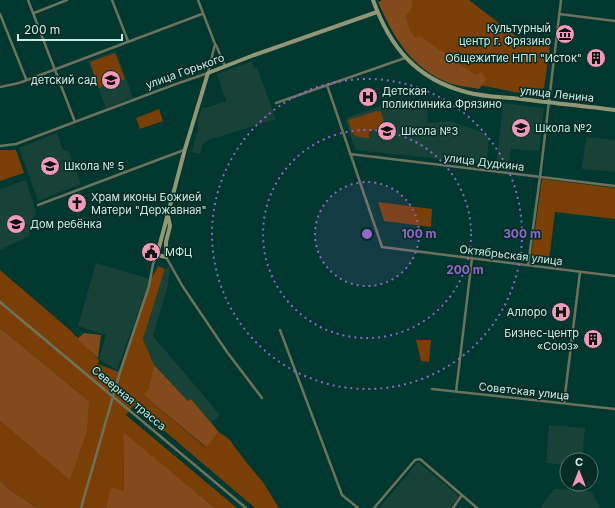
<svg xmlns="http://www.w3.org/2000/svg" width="615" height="508" font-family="Inter,sans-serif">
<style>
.built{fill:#184238}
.green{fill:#793f06}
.forest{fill:#834b1c}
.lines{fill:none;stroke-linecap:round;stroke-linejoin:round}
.street{stroke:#6d725c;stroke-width:2.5}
.secondary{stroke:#919775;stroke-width:4}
.ring{fill:none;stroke:#9366ca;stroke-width:2;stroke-dasharray:2 4}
.labels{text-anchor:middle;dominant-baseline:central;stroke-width:3;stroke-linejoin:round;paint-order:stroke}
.poi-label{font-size:11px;fill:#ccede4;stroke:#062b24;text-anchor:start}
.street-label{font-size:11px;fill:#ccede4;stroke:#062b24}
.centre{fill:#9366ca;stroke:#062b24;stroke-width:2}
.ring-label{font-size:12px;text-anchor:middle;font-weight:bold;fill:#9366ca;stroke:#062b24;stroke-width:3;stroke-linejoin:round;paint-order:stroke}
</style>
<rect width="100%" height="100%" fill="#00372e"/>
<path class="built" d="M116 51 133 98 106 108 88 61Z
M252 61 254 68H257L276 119 208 140 203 144 200 154 192 152 198 128 197 123 202 107 206 108 226 101 217 74Z
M401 99 415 108 428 109 427 123 450 121 486 134 489 139 486 164 355 150 345 118Z
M503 103 544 108 539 151 511 149 509 167 496 166Z
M57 133 63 150 69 152 81 184 38 201 19 148Z
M586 137 615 140V172L582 169Z
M26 180 36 211 29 236 0 250V189Z
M96 263 150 279 117 370 99 359 106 335 78 326Z
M168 266 170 269 168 285 153 336 220 415 211 422 191 399 189 402 154 365 143 339 165 269H167Z
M549 425 585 428 582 460H567V465L546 463Z
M418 462 459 496 450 508H379Z
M554 489 591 491 600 508H540Z"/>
<path class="green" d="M381 0H469L525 43 551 40 544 88H543L536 95 525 94 453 80 385 9Z
M115 53 125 79 99 88 90 62Z
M159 109 163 121 140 129 136 118Z
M377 111 381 112 384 121 383 126 369 132V138C352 137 353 136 348 120Z
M0 150H16L24 173 0 181Z
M542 179 615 188V219L555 212 549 260 531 257Z
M378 202 432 209 431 227 384 221Z
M158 266 165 269 143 339 154 365 148 390 145 394 153 403 205 447 219 432 229 439 246 462 263 482 279 508H255L134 405 126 415 237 508H215L123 433 124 491 106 507 107 508H37L9 489 0 480V421L70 479 89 401 0 328V270L70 330 99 360 98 364 119 372 152 277Z
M416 340H431L429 362 421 361Z"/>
<path class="forest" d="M383 0H412V7L406 16 409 29 415 38 420 36 475 75 482 72 486 79 479 89C470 87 458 86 449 83 411 68 394 38 378 2Z
M0 328 89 401 87 431 70 480 0 421Z
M84 333 101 335 98 358 77 339Z
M154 365 188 401 191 399 219 432 206 447 153 403 144 394 148 390Z
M123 432 215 508H107L106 507 111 487 124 491Z
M0 480 9 489 37 508H0Z"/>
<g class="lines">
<path class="street" d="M28 0 75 122
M112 0 128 41
M34 13 67 0
M0 14 26 79
M559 14 615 21
M216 45 225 66
M327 85 382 247 615 276
M0 87 19 83 202 14
M276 103 405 58
M0 146 16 144 176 84 208 73 215 44 198 0
M350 154 615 186
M38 205 184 150
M166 257 183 287 227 352 262 398
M528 265 540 177 561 0
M0 302 246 508
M280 330 342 495 358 508
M432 389 615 409
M456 392 472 258
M564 403 580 272
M81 508 120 372 149 286 153 264 157 255
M374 508 415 460 420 459 477 508
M453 508 462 495"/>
<path class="secondary" d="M373 0C390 47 416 79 466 92 483 97 503 97 521 99 552 103 584 106 615 110
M168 216 170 226 166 242V257L157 255 185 149 208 73 254 55 377 12"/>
</g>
<circle cx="367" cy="234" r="52" fill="#9366ca" fill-opacity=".12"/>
<g class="ring">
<circle cx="367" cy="234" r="52"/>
<circle cx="367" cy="234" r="104"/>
<circle cx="367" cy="234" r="155"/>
</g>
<defs>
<g id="museum-disc" transform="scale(1)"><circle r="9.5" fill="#ef9ab9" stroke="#062b24"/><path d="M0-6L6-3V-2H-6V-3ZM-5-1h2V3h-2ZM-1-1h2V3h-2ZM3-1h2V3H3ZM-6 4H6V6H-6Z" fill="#111"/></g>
<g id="building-disc" transform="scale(1)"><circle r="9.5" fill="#ef9ab9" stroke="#062b24"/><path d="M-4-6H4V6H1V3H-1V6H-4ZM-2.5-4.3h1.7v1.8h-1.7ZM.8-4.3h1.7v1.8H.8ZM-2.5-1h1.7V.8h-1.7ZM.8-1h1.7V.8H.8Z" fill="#111"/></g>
<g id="school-disc" transform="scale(1)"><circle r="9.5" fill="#ef9ab9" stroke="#062b24"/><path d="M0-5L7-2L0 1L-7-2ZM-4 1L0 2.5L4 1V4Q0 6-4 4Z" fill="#111"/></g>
<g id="hospital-disc" transform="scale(1)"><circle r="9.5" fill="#ef9ab9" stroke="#062b24"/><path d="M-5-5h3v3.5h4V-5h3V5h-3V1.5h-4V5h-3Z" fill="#111"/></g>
<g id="church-disc" transform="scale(1)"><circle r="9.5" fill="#ef9ab9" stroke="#062b24"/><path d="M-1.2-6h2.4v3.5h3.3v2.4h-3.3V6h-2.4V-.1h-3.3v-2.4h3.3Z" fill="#111"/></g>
<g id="civic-disc" transform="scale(1)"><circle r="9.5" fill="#ef9ab9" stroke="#062b24"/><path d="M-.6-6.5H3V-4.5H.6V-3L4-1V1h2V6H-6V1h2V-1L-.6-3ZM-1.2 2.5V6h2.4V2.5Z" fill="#111"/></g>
</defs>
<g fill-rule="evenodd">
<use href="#museum-disc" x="565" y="34"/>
<use href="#building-disc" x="596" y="58"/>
<use href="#school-disc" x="111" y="80"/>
<use href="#hospital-disc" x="368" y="97"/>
<use href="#school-disc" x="521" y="128"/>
<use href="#school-disc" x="387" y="131"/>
<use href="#school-disc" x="50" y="166"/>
<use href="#church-disc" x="77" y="203"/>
<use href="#school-disc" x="16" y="224"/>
<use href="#civic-disc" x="151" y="252"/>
<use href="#hospital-disc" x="561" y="312"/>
<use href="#building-disc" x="593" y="339"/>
</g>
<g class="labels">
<g class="poi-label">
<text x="551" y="28" text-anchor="end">Культурный<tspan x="551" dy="13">центр г. Фрязино</tspan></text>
<text x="582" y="58" text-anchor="end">Общежитие НПП "Исток"</text>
<text x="97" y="80" text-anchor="end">детский сад</text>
<text x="382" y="91">Детская<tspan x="382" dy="13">поликлиника Фрязино</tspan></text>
<text x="535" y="128">Школа №2</text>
<text x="401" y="131">Школа №3</text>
<text x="64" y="166">Школа № 5</text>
<text x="91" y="197">Храм иконы Божией<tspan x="91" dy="13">Матери "Державная"</tspan></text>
<text x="30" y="224">Дом ребёнка</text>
<text x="165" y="252">МФЦ</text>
<text x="547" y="312" text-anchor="end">Аллоро</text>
<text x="579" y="333" text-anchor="end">Бизнес-центр<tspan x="579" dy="13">«Союз»</tspan></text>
</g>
<g class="street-label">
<text transform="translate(185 71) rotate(-20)">улица Горького</text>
<text transform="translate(557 94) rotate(6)">улица Ленина</text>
<text transform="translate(484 162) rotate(7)">улица Дудкина</text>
<text transform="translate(511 255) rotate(7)">Октябрьская улица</text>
<text transform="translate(524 391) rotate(6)">Советская улица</text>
<text transform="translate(129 398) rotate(40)">Северная трасса</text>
</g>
</g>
<circle cx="367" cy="234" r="6" class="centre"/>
<g class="ring-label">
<text x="419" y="238">100 m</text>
<text x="522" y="238">300 m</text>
<text x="465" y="274">200 m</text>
</g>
<g transform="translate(579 472)"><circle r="19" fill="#062b24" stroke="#557971"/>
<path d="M0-3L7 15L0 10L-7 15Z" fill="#ef9ab9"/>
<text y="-6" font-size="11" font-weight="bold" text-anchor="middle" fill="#ccede4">С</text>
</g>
<path d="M18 34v6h104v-6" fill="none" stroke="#ccede4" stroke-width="2"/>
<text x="24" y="34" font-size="12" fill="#ccede4" stroke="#062b24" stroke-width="3" paint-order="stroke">200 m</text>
</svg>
